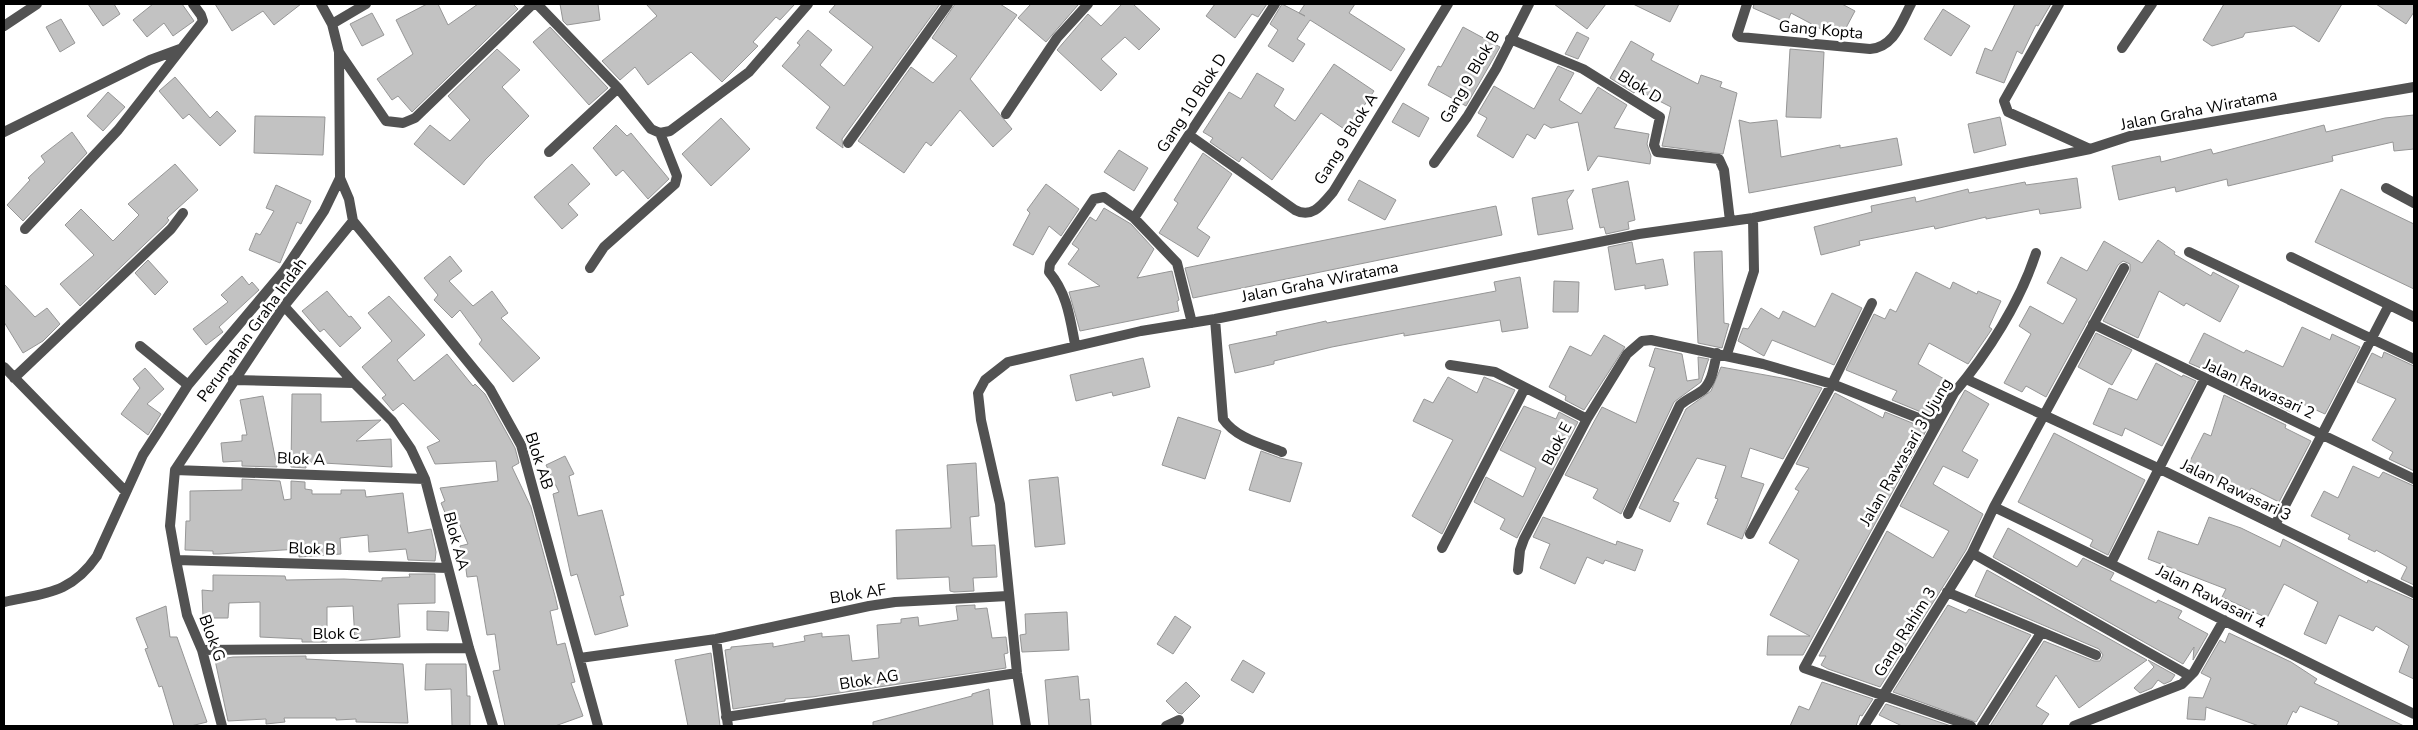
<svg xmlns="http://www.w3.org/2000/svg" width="2418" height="730" font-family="'Nunito Sans',sans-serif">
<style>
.building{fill:#c2c2c2;stroke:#969696}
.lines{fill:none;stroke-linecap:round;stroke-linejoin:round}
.street{stroke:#525252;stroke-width:10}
.labels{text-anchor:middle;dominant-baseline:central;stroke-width:5;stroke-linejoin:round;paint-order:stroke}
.street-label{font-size:16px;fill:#000;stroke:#fff}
</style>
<rect width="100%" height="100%" fill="#fff"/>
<path class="building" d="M88 4H114L120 14 103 26Z
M153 4H182L194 21 173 36 164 23 147 37 133 20Z
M215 4H301L274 25 263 11 232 31Z
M427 4H438L448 25 478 4H513L518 9 412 112 398 96 392 100 377 79 413 54 396 20Z
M560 4H598L600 20 567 25 563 21Z
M646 4H795L780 20 776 17 753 42 758 46 722 82 691 52 648 85 635 67 620 80 602 61 657 16Z
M836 4H940L842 139 843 148 816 128 830 107 782 66 800 45 797 43 808 30 832 50 820 65 844 86 873 47 829 12Z
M955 4H1000L1017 15 970 79 1012 129 993 147 960 110 931 146 926 142 904 173 858 141 911 67 933 83 957 56 932 38Z
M1031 4H1076L1078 5 1046 42 1018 18Z
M1122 4H1133L1160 29 1139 50 1125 37 1101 59 1117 74 1101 91 1057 50 1088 14 1101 26Z
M1215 4H1267L1258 17 1252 14 1235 38 1206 16Z
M1282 4 1305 16 1299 13 1305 4H1355L1349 13 1405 49 1391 71 1310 20 1297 39 1305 44 1293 62 1268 46 1278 30 1270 24Z
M1554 4H1606L1587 29Z
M1633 4H1679L1670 22Z
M1754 4H1842L1855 11 1840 39 1791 13 1787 23 1753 8Z
M2015 4H2051L2038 26 2036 25 2022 54 2017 51 2004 83 1976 73 1985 48 1992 51Z
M2224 4H2342L2319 42 2294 26 2245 33 2243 37 2212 46 2203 40Z
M2376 4H2414V12L2406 24Z
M1943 9 1970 26 1951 56 1924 39Z
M372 13 384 35 362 46 350 24Z
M61 19 75 43 60 52 46 27Z
M550 27 608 88 589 105 533 42Z
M1463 27 1500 47 1466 106 1428 85 1438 66 1441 67Z
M1577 32 1589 38 1578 59 1565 54Z
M1631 41 1654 54 1651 60 1698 84 1701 75 1722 82 1720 87 1737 93 1723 154 1662 146 1671 107 1636 89 1634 93 1610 78Z
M497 49 520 70 502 87 529 116 485 160 464 185 414 144 430 125 450 141 470 120 448 96Z
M1790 49 1824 52 1821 118 1786 117Z
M1334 64 1374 91 1347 131 1321 113 1272 180 1242 157 1239 162 1210 142 1213 138 1203 132 1229 92 1241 99 1257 73 1284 89 1274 106 1295 121Z
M1558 66 1574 73 1559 100 1581 114 1598 87 1627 105 1614 128 1649 134 1647 144 1651 156 1650 164 1598 156 1588 171 1578 122 1551 128 1544 124 1535 139 1527 134 1513 158 1477 136 1487 118 1478 113 1494 86 1534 109Z
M175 77 210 118 217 111 236 131 220 146 189 114 183 119 159 91Z
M108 92 125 107 103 131 87 116Z
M1403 103 1429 118 1419 137 1392 122Z
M2414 115V149L2394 151 2393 142 2332 156 2333 161 2228 186 2227 179 2176 192 2175 187 2119 200 2112 166 2160 156 2161 162 2211 149 2213 154 2324 125 2326 132 2385 118Z
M255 116 325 117 323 155 254 153Z
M2000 117 2006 145 1974 153 1968 124Z
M721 118 750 149 711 186 682 154Z
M1739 120 1750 123 1777 120 1781 157 1840 145V148L1897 138 1902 165 1749 193Z
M616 125 627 136 631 133 669 179 648 199 623 170 616 176 593 148Z
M72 132 87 153 23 221 7 205 30 180 28 178 45 162 41 156Z
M1119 150 1148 168 1134 191 1104 172Z
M1203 153 1232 174 1197 228 1210 237 1198 257 1159 233 1178 203 1174 200Z
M175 164 198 190 167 218 169 220 166 224 80 306 60 284 94 255 65 225 81 209 113 241 139 215 128 204Z
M572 164 590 184 568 204 578 215 562 229 534 197Z
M2077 178 2081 208 2040 214 2039 209 1986 219V217L1935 229 1934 226 1859 241 1860 245 1821 255 1814 227 1872 212 1871 206 1915 197 1916 202 1968 189 1969 193 2025 182 2026 185Z
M1359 180 1396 200 1385 220 1348 200Z
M1628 181 1635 220 1628 222 1629 229 1606 234 1604 227 1600 228 1592 189Z
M1046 184 1079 209 1061 236 1049 226 1033 255 1013 245 1030 213 1027 210Z
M276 185 311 201 301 224 297 222 280 263 249 250 256 233 260 235 274 211 266 208Z
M2341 189 2414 224V289L2315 242Z
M1574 190 1567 200 1573 229 1538 235 1532 198Z
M1496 206 1502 235 1193 298 1185 268Z
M1104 208 1131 224 1154 249 1137 278 1172 271 1179 300 1177 301 1179 311 1080 331 1069 292 1100 286 1068 264 1079 249 1072 244 1090 217 1096 221Z
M2158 240 2175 252 2174 254 2211 276 2213 272 2239 286 2220 322 2186 303 2184 306 2159 291 2138 338 2103 321 2130 271V264L2123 261 2118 265 2046 397 2026 386 2022 392 2004 383 2031 334 2019 326 2030 306 2063 324 2077 299 2047 283 2061 257 2087 271 2104 241 2142 263Z
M1632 242 1636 264 1663 259 1668 285 1645 289V285L1615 290 1608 247Z
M1722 251 1724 323 1729 324 1722 348 1698 343 1694 252Z
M450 256 462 271 449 281 473 306 492 291 508 313 501 318 540 358 513 382 479 344 482 340 460 310 452 318 434 300 438 295 424 278Z
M148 260 168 282 155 295 135 273Z
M1916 272 1950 289 1953 282 1977 294 1978 291 2001 301 1989 327 1992 329 1968 364 1929 343 1918 364 1953 384 1933 417 1892 400 1897 391 1846 370 1874 314 1885 319 1890 309 1896 312Z
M242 276 249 285 252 282 259 290 219 327 223 332 206 345 193 329 228 302 221 295Z
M1520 277 1528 328 1502 332 1500 320 1404 336V333L1332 347 1274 361V364L1235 373 1229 345 1277 335 1276 332 1326 321 1327 323 1496 291 1494 282Z
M1554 281 1579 282 1578 312H1553Z
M4 284 35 317 47 308 60 324 43 341 23 353 4 322Z
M327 291 349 317 351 316 361 328 340 347 324 329 320 332 302 311Z
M1832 293 1862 308 1834 365 1772 340 1764 356 1738 341 1743 328 1748 329 1761 308 1779 319 1783 311 1815 327Z
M389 296 425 335 397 360 414 381 447 354 473 386 475 384 485 394 515 448 519 463 512 467 531 507 555 596 558 609 550 611 557 645 565 643 575 682 571 683 583 716 555 726H505L493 671 500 670 495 634 487 635 477 576 467 577 465 562 463 563 460 546 468 544 456 516 448 520 441 503 445 501 440 488 498 481 496 461 435 464 427 447 440 441 403 403 393 411 382 398 386 395 362 367 392 341 368 313Z
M2302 327 2330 340 2332 334 2360 347 2325 414 2296 401 2291 412 2228 381 2230 375 2206 364 2203 369 2189 363 2204 333 2244 353 2246 350 2283 367Z
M2096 333 2132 350 2112 385 2078 367Z
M1604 335 1625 347 1584 410 1565 400 1566 396 1549 387 1570 346 1591 356Z
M1655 348 1682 354 1687 381 1699 379 1698 357 1709 359 1708 361 1701 382 1674 402 1621 514 1593 498 1598 489 1565 475 1602 407 1636 423 1655 368 1649 366Z
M2384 352 2414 366V471L2389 459 2393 452 2372 440 2396 399 2357 382 2372 353 2382 358Z
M1143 358 1150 387 1113 396 1112 392 1076 401 1070 375Z
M2156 363 2182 377 2183 375 2196 381 2162 446 2125 428 2122 436 2093 424 2109 388 2137 400Z
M1721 367 1793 380 1822 388 1783 459 1750 448 1741 477 1764 484 1742 539 1707 524 1718 499 1715 498 1726 466 1697 458 1673 501 1679 503 1670 522 1639 508 1686 409 1711 391Z
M145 368 164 389 147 404 161 414 148 435 121 414 140 388 133 379Z
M1448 377 1477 393 1484 377 1515 390 1442 534 1412 516 1453 440 1413 421 1424 399 1433 403Z
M1965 390 1989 404 1962 451 1978 460 1968 478 1943 466 1933 484 1983 514 1966 550 1880 687 1828 669 1821 665 1826 656H1819L1887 531 1933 558 1949 531 1900 506Z
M1835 393 1883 418 1885 412 1927 429 1803 655H1767L1768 636H1810L1770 615 1799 560 1769 543 1799 491 1795 489 1809 468 1796 464Z
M292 394H321V422L381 420 356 441 391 439 392 467 306 462V468L291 467Z
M2224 395 2286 425 2285 428 2311 441 2279 502 2251 488 2246 498 2218 485 2220 482 2188 465 2204 433 2211 436Z
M263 396 277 467 242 466V461L223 462 221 443 242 441V435H247L240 400Z
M1524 406 1556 419 1559 412 1578 422 1517 538 1500 529 1505 519 1474 502 1486 477 1523 497 1536 468 1500 450Z
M1178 417 1221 431 1205 479 1162 465Z
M2054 433 2145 480 2108 555 2090 546 2093 540 2018 502Z
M1261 451 1280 458 1302 463 1290 502 1249 490Z
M565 456 574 474 569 476 578 516 602 510 624 595 620 596 628 626 595 635 577 574 571 576 553 494 559 492 546 465Z
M976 463 979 516 970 517 972 546 995 545 997 577 973 578 974 591 954 592 950 591 949 577 897 579 896 530 951 528 947 465Z
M2353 466 2379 478 2383 472 2414 486V585L2401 579 2407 567 2376 550 2375 552 2348 539 2350 535 2311 516 2324 491 2338 498Z
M1058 477 1065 544 1035 547 1029 480Z
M242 479 280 481 284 500 291 499V481L305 482V489L312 490V494H341V490H365L366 497 403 493 408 533 431 529 436 552 435 561 408 560 406 549 369 552 368 535 340 538 341 554 299 557V549L219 554H213V551L185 550 186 521H190V491L242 490Z
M1543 517 1616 545 1617 541 1643 550 1635 571 1605 560 1603 564 1587 557 1575 584 1540 568 1550 544 1533 537Z
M2209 517 2241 528 2280 547 2283 539 2367 583 2368 580 2414 600V679L2399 672 2409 646 2376 626 2373 631 2339 615 2326 644 2304 634 2318 602 2284 584 2267 618 2222 597 2226 589 2148 559 2158 531 2198 545Z
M2008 528 2077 567 2083 558 2114 573 2110 580 2156 603 2158 600 2182 611 2178 618 2208 634 2193 660 2194 647 2183 664 1993 557Z
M1987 570 2147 660 2079 708 2056 675 2036 706 2049 714 2041 726H1990L2044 641 2094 661H2100L2103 655 2099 649 1975 596Z
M409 574H435V603L398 604 400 637 355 641 353 606 327 607V642H302V639L260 637V602L229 603 228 618H203L202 590 213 591V575L285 576 286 580 344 579 382 581V578L410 577Z
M975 605V609L987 608 992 638 1006 637 1008 653 1004 654 1006 668 812 697 785 699V701L733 709 725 650 731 649V647L773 643V647L805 641 804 636 822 633V637L849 635 852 661 879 658 877 625 901 623V619L918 617 919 626 958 620 956 606Z
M1948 605 1966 613 1969 609 2031 635 1976 722 1893 692Z
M166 606 170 637H177L207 722 191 726H174L162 686 159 687 145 649 148 648 136 618Z
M427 611 449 612 448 631 427 630Z
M1067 612 1069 650 1022 652 1020 635 1026 634 1025 614Z
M1175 616 1191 627 1173 654 1157 644Z
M2229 633 2291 662 2317 679 2314 683 2404 726H2337L2339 722 2300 706 2296 713 2293 711 2286 726H2259L2206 707 2205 720 2187 719 2189 697 2203 698 2211 678 2201 673 2220 640 2225 643Z
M711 653 720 726H688L675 660Z
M306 656V659L403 664 408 723 356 722V719L336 720V718H284L285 722 266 724V719L228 721 215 660 233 657Z
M1243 660 1265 673 1253 693 1231 680Z
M2148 660 2175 675 2171 681 2164 684 2158 680 2152 688 2140 693 2134 688 2154 667Z
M426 664H466L467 696H470V726H452L451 689 425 690Z
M1078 676 1080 700 1089 699 1091 726H1049L1045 680Z
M1186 682 1200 696 1182 714 1178 713 1166 701Z
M1822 682 1873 699 1862 716 1860 715 1856 726H1790L1799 706 1809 710Z
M989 689 993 726H873V722L972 696V694Z
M1886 704 1951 726H1902L1879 715Z"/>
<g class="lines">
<path class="street" d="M537 4 618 88 651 129 660 133 670 131 749 72 808 4
M1747 4 1738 32 1737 35 1740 37 1870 49C1894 47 1901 23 1911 4
M2059 4 2004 101 2008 112 2090 149
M332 24 366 4
M4 26 37 4
M1510 39 1583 69 1660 117 1654 145 1657 152 1719 159 1724 170 1730 221
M2122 48 2152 4
M339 52 386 121 403 123 415 118 533 4
M1006 114 1057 38 1088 4
M4 132 150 60 180 49
M1189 135 1295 210C1312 219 1322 205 1333 192L1448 4
M848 143 948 4
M549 152 618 88
M1434 163 1467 117 1496 69 1529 4
M2386 188 2414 203
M1134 218 1275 4
M353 221 490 389 521 445 598 726
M25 229 118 130 203 21 201 15 193 4
M2189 252 2414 359
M2291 257 2414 317
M590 268 604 247 675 184 677 176 660 133
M284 306 354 383 392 421 411 449 425 479 469 648 493 726
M1215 319 1223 419C1236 438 1262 444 1282 452
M2093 324 2414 479
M1075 344C1070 318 1067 293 1049 272L1050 264 1094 199 1104 197 1134 218 1177 263 1192 323
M140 346 188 385
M1727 354 1754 271 1753 218
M1450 365 1495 372 1587 419
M4 367 126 492
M14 378 171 229 183 213
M1966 379 2160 469 2414 593
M233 380 354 383
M175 470 425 479
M1994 507C2135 574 2273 647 2414 714
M1628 514 1680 405C1688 398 1695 396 1703 390 1713 381 1714 365 1717 353
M2275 525 2389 305
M1750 534 1832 384 1872 303
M1442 548 1525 388
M1972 553 2190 676
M176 560 448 568
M2111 563 2204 380
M1518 570 1520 550 1524 539 1587 419 1627 354 1642 341 1651 340 1763 364 1832 384 1936 425
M1947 592 2096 655
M4 602C45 593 71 594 97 556L143 455 158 432 188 385 284 271 324 211 340 178
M716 639 728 726
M202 650 469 648
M580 658 716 639 869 606 895 602 1008 596
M726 717 1017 673
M222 726 202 650 187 615 176 560 170 526 175 470 284 306 353 221 349 199 340 178 339 52 332 24 321 4
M1026 726 1017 673 1000 504 981 420 978 393 985 380 1008 362 1141 331 1215 319 1639 234 1753 218 2090 149 2130 136 2414 87
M1166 726 1179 720
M1864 726 1972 553 1994 507 2124 268
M1971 726 1804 668 1954 393C1988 353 2020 302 2036 253
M1982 726 2041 633
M2074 726 2182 684 2194 672 2224 620"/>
</g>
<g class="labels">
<g class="street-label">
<text transform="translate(1821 30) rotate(5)">Gang Kopta</text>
<text transform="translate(1470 77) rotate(-60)">Gang 9 Blok B</text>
<text transform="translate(1640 87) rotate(32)">Blok D</text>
<text transform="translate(1192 103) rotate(-57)">Gang 10 Blok D</text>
<text transform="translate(2199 110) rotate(-11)">Jalan Graha Wiratama</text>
<text transform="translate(1346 139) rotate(-58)">Gang 9 Blok A</text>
<text transform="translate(1320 282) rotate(-11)">Jalan Graha Wiratama</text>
<text transform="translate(252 330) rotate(-54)">Perumahan Graha Indah</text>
<text transform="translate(2259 389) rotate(25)">Jalan Rawasari 2</text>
<text transform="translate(1557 444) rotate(-62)">Blok E</text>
<text transform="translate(1906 452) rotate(-60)">Jalan Rawasari 3 Ujung</text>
<text transform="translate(301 459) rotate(2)">Blok A</text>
<text transform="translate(539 461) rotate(72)">Blok AB</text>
<text transform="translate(2236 490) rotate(26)">Jalan Rawasari 3</text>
<text transform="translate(456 541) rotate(75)">Blok AA</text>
<text transform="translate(312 549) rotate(2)">Blok B</text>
<text transform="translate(858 594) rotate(-9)">Blok AF</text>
<text transform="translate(2211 597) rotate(27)">Jalan Rawasari 4</text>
<text transform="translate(1905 632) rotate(-58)">Gang Rahim 3</text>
<text x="336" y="634">Blok C</text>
<text transform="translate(212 638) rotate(70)">Blok G</text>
<text transform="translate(869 680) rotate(-9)">Blok AG</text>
</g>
</g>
<rect width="2418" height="730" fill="none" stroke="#000000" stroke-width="10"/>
</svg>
